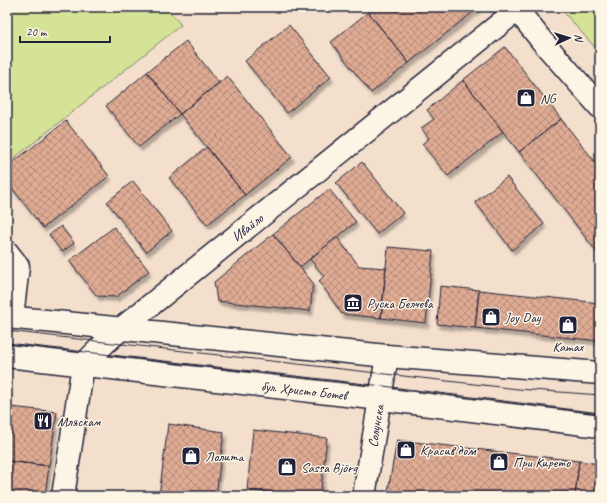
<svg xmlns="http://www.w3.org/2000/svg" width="607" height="503" font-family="Caveat,sans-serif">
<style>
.green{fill:#d4e396;stroke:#7b8268}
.building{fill:url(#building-cross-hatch);stroke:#22223b;filter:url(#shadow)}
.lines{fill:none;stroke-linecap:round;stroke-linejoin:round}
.minor-casing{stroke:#22223b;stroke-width:25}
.secondary-casing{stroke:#22223b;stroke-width:25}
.minor{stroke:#fcf5e5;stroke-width:22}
.secondary{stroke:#fcf5e5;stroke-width:22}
.tram{stroke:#22223b;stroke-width:1}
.labels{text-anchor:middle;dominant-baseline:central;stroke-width:3;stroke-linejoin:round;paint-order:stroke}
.poi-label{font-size:14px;fill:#22223b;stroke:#fcf5e5;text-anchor:start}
.street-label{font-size:14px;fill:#22223b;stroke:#fcf5e5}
</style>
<defs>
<pattern id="building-cross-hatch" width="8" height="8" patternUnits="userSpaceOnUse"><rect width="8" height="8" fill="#dfab93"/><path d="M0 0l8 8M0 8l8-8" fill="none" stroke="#b48b79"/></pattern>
<filter id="shadow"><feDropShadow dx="2.5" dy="4.5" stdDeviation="1" flood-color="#0004"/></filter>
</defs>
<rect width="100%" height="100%" fill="#f3dfcc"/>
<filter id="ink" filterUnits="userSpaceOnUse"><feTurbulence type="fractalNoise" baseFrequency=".025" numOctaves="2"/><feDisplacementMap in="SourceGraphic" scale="8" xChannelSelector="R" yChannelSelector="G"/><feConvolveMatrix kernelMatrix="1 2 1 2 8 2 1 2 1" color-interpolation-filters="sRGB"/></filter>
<g filter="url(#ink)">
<path class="green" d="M7 7H166L181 25 7 164Z
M559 7H600V53Z"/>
<path class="building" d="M374 7H477L478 8 409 63 368 12Z
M368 12 409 63 371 93 331 42Z
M289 25 331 77 287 113 245 61Z
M186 41 219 83 180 114 147 72Z
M505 47 561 119 519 152 463 80Z
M147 72 180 114 139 147 106 106Z
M227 76 292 157 245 195 180 114Z
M463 80 503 132 448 176 422 144 429 138 421 128 434 119 427 110Z
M561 119 600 168V256L519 152Z
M66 121 109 176 43 228 7 182V167Z
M207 147 245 195 207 225 169 178Z
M362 162 403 213 377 234 336 183Z
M507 177 544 224 512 250 475 202Z
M133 181 172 231 146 252 107 202Z
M329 189 356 222 300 267 273 234Z
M61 226 74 243 62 252 49 235Z
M114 227 149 271 116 297 97 296 69 261Z
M273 234 313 283 310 311 217 301 214 282Z
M337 237 359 266 386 268 381 318 342 314 319 281 324 276 310 259Z
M388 247 433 251 426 323 381 318Z
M440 286 479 290 475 328 437 324Z
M479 290 600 303V341L475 328Z
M7 406 11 407 7 442Z
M11 407 57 412 49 466 7 461V442Z
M168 424 224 432 216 496H159Z
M253 430 327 438 320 496H302L247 490Z
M397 440 579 461 575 496H387Z
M7 461 49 466 45 496H7Z
M579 461 600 464V496H575Z"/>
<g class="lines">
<g class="minor-casing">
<g id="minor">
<path d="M515 7 542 41 600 107"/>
<path d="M7 252 18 266 12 317"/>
<path id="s1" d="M63 496 83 365 106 342 122 328 517 10"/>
<path id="s2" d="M364 496 387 356"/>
</g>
</g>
<g class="secondary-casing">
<g id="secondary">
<path d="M7 317 387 356 600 373"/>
<path id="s3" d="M7 356 381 399 600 426"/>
</g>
</g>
<use href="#minor" class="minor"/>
<use href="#secondary" class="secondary"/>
<path class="tram" d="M7 331 518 389 600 395
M7 343 383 386 600 413"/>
</g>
</g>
<defs>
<g id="shop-square" transform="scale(1)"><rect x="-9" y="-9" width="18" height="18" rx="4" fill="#22223b" stroke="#fcf5e5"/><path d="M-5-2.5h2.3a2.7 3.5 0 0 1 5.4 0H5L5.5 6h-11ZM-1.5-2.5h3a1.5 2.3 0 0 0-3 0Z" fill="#fff"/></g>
<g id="museum-square" transform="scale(1)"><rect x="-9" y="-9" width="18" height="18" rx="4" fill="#22223b" stroke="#fcf5e5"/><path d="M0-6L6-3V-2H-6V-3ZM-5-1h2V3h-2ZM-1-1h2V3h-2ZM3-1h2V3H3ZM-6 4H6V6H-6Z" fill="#fff"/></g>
<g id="restaurant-square" transform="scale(1)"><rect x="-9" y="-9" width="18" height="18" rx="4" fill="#22223b" stroke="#fcf5e5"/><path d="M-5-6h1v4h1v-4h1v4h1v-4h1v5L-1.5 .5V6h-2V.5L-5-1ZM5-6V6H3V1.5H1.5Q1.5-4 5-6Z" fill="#fff"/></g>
</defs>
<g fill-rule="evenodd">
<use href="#shop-square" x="526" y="98"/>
<use href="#museum-square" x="353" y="303"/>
<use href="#shop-square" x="491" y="317"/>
<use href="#shop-square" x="568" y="325"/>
<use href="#restaurant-square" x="43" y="421"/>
<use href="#shop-square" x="406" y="450"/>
<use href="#shop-square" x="191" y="456"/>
<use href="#shop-square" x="499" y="462"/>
<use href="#shop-square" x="287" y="467"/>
</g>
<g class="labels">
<g class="poi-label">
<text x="540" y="98">NG</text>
<text x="367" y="303">Руска Белчева</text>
<text x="505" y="317">Joy Day</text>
<text x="568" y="346" text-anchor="middle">Kamax</text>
<text x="57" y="421">Мляскам</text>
<text x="420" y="450">Красив дом</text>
<text x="205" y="456">Лолита</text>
<text x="513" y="462">При Кирето</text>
<text x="301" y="467">Sassa Björg</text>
</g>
<g class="street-label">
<text stroke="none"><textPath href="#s1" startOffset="347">Ивайло</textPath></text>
<text stroke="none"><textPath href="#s3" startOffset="299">бул. Христо Ботев</textPath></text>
<text stroke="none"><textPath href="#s2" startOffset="71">Солунска</textPath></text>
</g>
</g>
<rect width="607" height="503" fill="none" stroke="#fcf5e5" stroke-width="24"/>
<rect x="12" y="12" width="583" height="479" fill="none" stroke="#22223b" stroke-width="1.5" filter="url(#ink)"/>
<g transform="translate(569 38) rotate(86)" stroke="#fcf5e5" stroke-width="3" paint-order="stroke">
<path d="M0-3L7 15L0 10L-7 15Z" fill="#22223b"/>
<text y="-6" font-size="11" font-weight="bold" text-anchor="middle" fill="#22223b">N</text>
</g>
<path d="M20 36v6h90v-6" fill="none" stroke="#22223b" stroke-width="2"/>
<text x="26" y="36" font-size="12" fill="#22223b" stroke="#fcf5e5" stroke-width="3" paint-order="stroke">20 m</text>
</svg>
